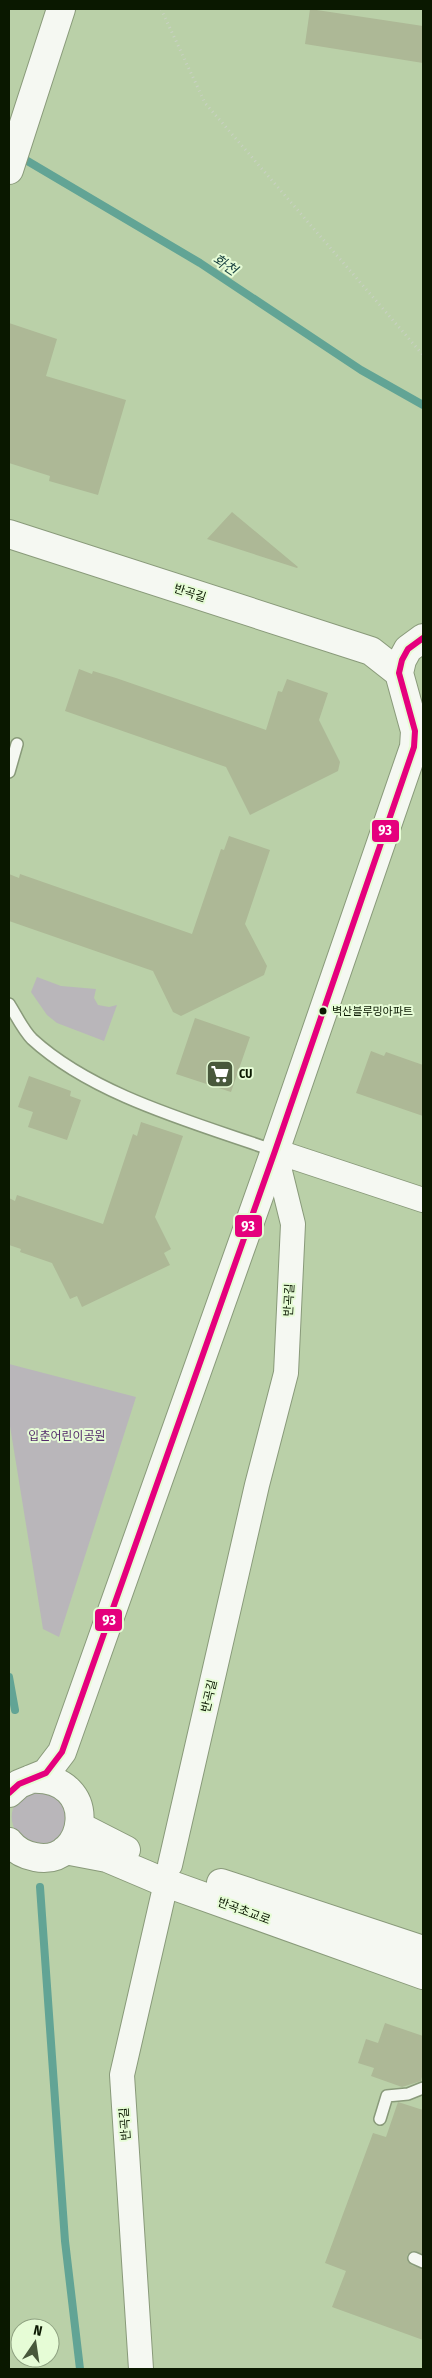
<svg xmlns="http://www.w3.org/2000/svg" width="432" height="2378" font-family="'Fira Sans Condensed','Noto Sans KR',sans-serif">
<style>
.green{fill:#b9b6ba}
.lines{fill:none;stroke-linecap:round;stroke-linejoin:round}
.stream{stroke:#62a495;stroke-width:8}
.building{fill:#adb896}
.lane-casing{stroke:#899a7a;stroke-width:14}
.street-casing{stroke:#899a7a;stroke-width:26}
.secondary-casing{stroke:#899a7a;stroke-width:30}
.path{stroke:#c9d1c3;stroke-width:3;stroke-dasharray:1 4;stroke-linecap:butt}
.lane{stroke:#f5f8f2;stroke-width:11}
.street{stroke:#f5f8f2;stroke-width:24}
.secondary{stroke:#f5f8f2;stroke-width:28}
.bus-1-casing{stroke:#e6fcd6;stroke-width:10}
.bus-1{stroke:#e5007d;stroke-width:6}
.bus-dot{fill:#0a1800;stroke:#e6fcd6;stroke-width:2}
.labels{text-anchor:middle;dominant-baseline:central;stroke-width:4;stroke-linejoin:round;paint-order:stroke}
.bus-label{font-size:11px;fill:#0a1800;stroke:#e6fcd6;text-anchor:start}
.street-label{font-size:12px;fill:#0a1800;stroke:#e6fcd6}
.poi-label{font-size:12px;font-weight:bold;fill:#0a1800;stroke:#e6fcd6;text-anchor:start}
.park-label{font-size:12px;fill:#532a6a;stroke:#e6fcd6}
.water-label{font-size:14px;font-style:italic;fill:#1e4644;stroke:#e6fcd6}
.line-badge{stroke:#e6fcd6;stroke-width:2}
.badge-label{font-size:14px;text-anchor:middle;font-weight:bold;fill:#fff}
</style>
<rect width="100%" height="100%" fill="#bad0a8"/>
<path class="green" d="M37 977 61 986 96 989 94 998 98 1005 109 1007 117 1005 104 1041 57 1023 47 1015 31 992Z
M9 1364 136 1397 59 1637 43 1629 9 1420Z
M33 1790 59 1797 68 1814 64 1833 49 1845C44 1845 35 1846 30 1844 13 1837 6 1815 17 1801 21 1797 28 1794 33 1790Z"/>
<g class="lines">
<path class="stream" d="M19 156 200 263 361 370 423 405
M9 1677 15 1710
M40 1887 65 2241 80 2369"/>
</g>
<path class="building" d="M310 9 423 26V63L305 44Z
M9 323 57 339 46 376 126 400 98 495 49 481 50 476 9 463Z
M232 512 298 567 297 568 207 539Z
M79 669 92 674 93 671 116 678 266 730 278 691 282 692 287 679 328 693 319 720 340 762 338 771 250 815 226 767 65 711Z
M229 836 270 850 245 924 267 966 264 975 181 1016 173 1012 153 971 9 921V874L19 878 20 874 192 934 221 849 224 850Z
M195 1018 250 1037 231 1092 176 1074Z
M371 1051 384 1056 386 1052 423 1065V1116L356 1093Z
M29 1076 71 1091 70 1096 81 1100 67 1140 28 1127 33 1112 18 1107Z
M141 1122 183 1136 155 1217 171 1249 164 1253 170 1265 82 1307 77 1296 70 1299 52 1263 20 1252 21 1249 9 1245V1198L15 1201 17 1195 103 1224 133 1134 137 1136Z
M385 2023 423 2036V2073L421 2081 402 2087 371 2076 374 2068 358 2063 366 2039 378 2043Z
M398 2102 423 2110V2254L413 2251 407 2255V2258L411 2265 423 2269V2340L332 2307 346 2271 325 2263 373 2133 386 2137Z"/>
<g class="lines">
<g class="lane-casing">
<path id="lane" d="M9 772 17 744
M9 1004C16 1015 23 1030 32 1039 94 1096 196 1123 275 1151
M380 2119 387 2096 408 2094 423 2088
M414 2258 423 2262"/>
</g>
<g class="street-casing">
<path id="street" d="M275 1151 423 1200
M170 1865 257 1485 286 1373 293 1224 275 1151
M141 2369 122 2075 166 1883"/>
</g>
<g class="secondary-casing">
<path id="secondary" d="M9 170 61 9
M9 534 371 651 399 673
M9 1793 19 1784 46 1773 62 1752 275 1151 414 747 415 731 399 673 402 660 408 649 423 638
M79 1826 126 1850
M9 1842C16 1851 24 1855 35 1857 88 1868 102 1775 31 1779
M65 1850 107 1858 166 1883 423 1975
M221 1883 423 1950"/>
</g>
<path class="path" d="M161 9 205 103 423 355"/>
<use href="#lane" class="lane"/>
<use href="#street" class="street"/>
<use href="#secondary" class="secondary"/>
<g class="bus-1-casing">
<path id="bus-1" d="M9 1793 19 1784 46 1773 62 1752 275 1151 414 747 415 731 399 673 402 660 408 649 423 638"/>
</g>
<use href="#bus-1" class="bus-1"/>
</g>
<defs>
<g id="supermarket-square" transform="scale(1.4375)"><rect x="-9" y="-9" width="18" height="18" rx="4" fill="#48583b" stroke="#e6fcd6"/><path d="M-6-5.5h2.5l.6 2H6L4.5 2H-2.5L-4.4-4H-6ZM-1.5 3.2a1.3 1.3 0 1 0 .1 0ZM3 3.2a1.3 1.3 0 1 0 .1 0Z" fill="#fff"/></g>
</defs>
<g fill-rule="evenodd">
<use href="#supermarket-square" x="220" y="1074"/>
</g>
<circle class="bus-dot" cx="323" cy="1011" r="4.5"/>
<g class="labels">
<g class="bus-label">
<text x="332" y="1011">벽산블루밍아파트</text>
</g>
<g class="street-label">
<text transform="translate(190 593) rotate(18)">반곡길</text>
<text transform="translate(289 1300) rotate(-87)">반곡길</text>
<text transform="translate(209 1696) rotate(-77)">반곡길</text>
<text transform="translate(244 1911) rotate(20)">반곡초교로</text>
<text transform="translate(125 2124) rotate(-94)">반곡길</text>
</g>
<g class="poi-label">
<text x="239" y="1074">CU</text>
</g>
<g class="park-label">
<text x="67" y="1436">입춘어린이공원</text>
</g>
<g class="water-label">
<text transform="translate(225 265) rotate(34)">화천</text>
</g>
</g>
<g class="line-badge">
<rect x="371" y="819" width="29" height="24" rx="5" fill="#e5007d"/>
<rect x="234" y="1214" width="29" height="24" rx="5" fill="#e5007d"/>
<rect x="94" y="1608" width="29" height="24" rx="5" fill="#e5007d"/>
</g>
<g class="badge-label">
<text x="385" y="835">93</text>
<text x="248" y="1231">93</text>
<text x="109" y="1625">93</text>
</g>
<rect width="432" height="2378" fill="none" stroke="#0a1800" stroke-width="20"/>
<g transform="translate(35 2343) rotate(13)"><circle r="24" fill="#e6fcd6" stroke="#8ea180"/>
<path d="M0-4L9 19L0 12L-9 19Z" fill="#48583b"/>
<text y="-8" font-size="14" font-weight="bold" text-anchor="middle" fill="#0a1800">N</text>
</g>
</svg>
